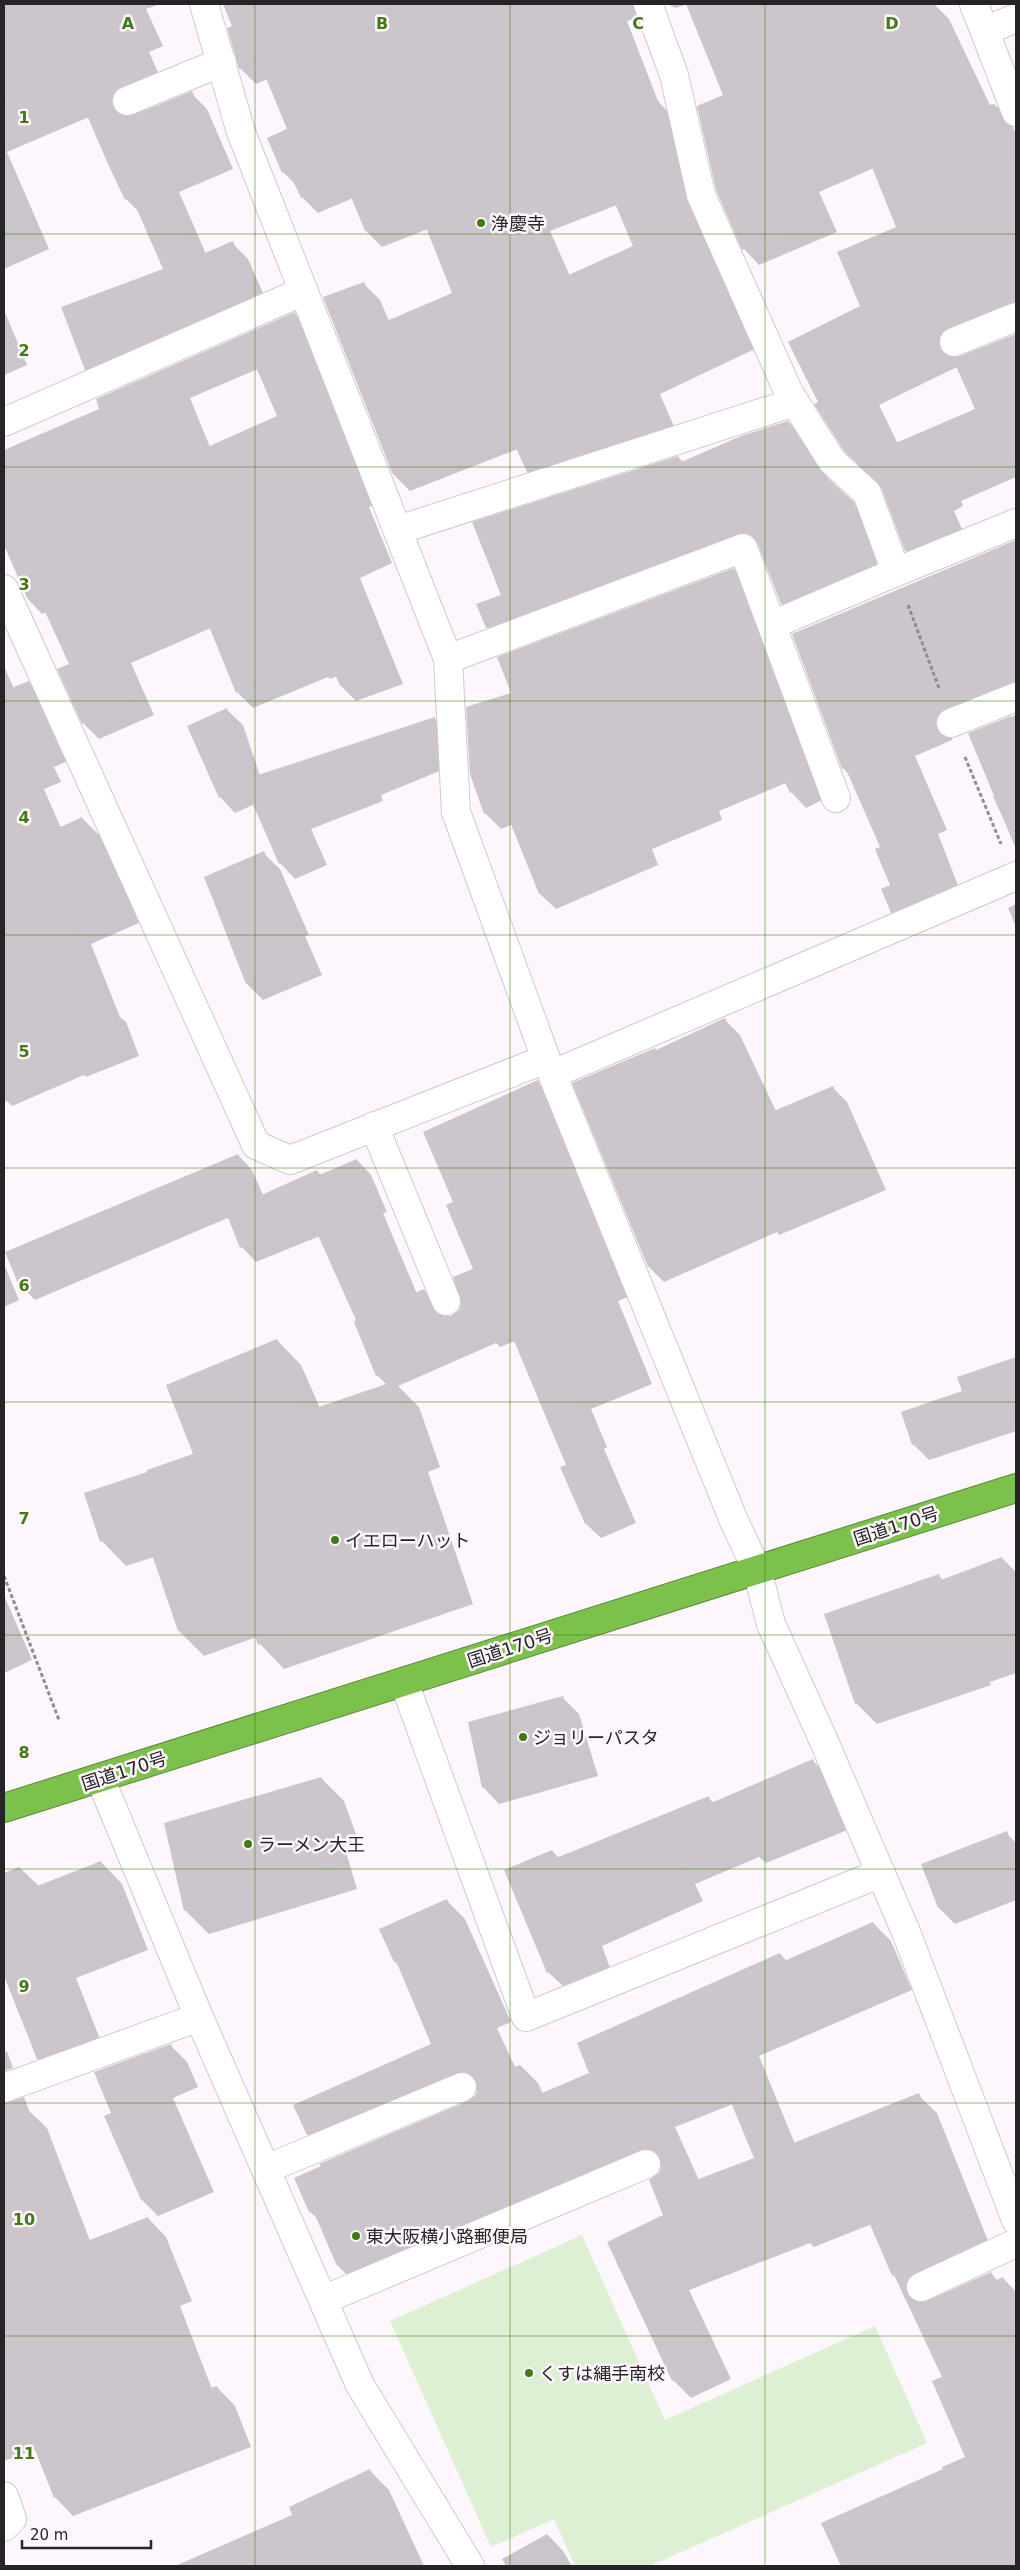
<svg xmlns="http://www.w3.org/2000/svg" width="1020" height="2570" font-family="'DejaVu Sans','Noto Sans JP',sans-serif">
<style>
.green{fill:#def0d4}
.shadow{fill:#0003;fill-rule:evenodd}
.building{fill:#ccc6cc;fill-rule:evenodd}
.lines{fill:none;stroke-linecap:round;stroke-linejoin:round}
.minor-casing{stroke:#d0cad0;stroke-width:30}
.highway-casing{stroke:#5d8a3e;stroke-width:30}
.path{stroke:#908c90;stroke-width:3;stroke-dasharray:4 2.5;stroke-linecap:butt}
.minor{stroke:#fff;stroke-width:28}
.highway{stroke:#7bc14b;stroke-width:28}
.grid{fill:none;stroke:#427a0f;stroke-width:1;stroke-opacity:0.55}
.poi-dot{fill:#427a0f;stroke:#fdf7fd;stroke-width:2}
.labels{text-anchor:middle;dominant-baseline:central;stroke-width:5;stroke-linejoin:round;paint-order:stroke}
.poi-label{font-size:18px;fill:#262426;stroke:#fdf7fd;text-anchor:start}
.street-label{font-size:18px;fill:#262426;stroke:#fdf7fd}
.grid-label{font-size:16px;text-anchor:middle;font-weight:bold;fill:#427a0f;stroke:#fdf7fd;stroke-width:5;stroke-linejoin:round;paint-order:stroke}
</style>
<rect width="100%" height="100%" fill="#fdf7fd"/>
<path class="green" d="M582 2235 665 2420 875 2326 927 2443 650 2566H575L554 2519 491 2547 390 2321Z"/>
<path class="shadow" d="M4 4H160L146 9 163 46 149 52 166 90 130 108 126 117 191 93 207 109 233 169 179 192 206 254 232 243 248 259 271 311 102 385 86 369 164 269 140 213 126 199 89 117 7 152 49 249 4 269Z
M224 4H914L917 10 934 4 949 19 990 105 994 104 1010 120 1016 134V322L958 348 954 356 955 358H960L1016 335V477L961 501 963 506 954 511 970 547 922 567 906 551 883 487 820 403 897 228 874 168 819 192 837 232 759 265 744 249 725 95 688 4 675 8 668 4 659 5 649 15 627 21 658 101 668 112 757 348 660 394 681 443 544 487 528 471 518 449 410 491 394 475 364 284 380 300 389 321 454 294 428 229 382 247 366 231 353 198 318 213 302 197 297 186 283 172 289 130 268 79 256 84 240 68 234 27ZM617 205 635 247 570 276 550 231ZM957 367 976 410 898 444 879 405Z
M4 310 27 365 4 375Z
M295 314 310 329 379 503 369 507 392 563 360 578 403 684 356 701 341 686 337 676 330 679 328 677 253 708 237 692 211 628 131 663 154 715 99 739 83 723 70 665 47 612 42 614 27 598 4 545V452L101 410ZM258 369 279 416 210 447 190 398Z
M788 422 802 436 831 483 867 518 890 578 796 618 782 604 760 546 752 547 501 642 487 627 503 595 678 457 683 462Z
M1016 541V702L954 730 952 740 915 756 947 830 938 834 965 903 908 928 892 912 891 886 881 847 850 776 843 768 793 634Z
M734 570 749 585 828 797 806 808 791 792 786 783 719 811 722 820 652 849 658 865 556 909 540 894 513 824 501 829 486 814 471 774 513 694Z
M4 666 14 689 28 682 50 705 75 758 54 767 61 782 44 789 61 828 82 818 104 840 139 923 91 944 120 1017 126 1022 139 1056 86 1077 84 1075 12 1106 7 1101 4 1102V952L34 938 16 897 4 902Z
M227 710 243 725 260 776 435 719 450 734 452 766 381 795 383 801 311 829 327 865 295 879 280 863 255 804 235 813 220 797Z
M1016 715V847L993 796H995L969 734Z
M263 853 280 869 309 935 305 936 322 975 263 1000 247 984 205 877Z
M1016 904V927L1008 908Z
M725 1020 740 1035 776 1111 832 1087 847 1102 886 1190 779 1235 777 1232 664 1282 649 1267 657 1051Z
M537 1082 552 1096 633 1295 618 1301 652 1384 591 1409 607 1447 604 1449 636 1523 601 1538 586 1524 562 1468 568 1465 515 1341 500 1347 496 1343 398 1386 419 1407 440 1467 428 1472 473 1604 284 1669 260 1644 257 1637 204 1656 179 1631 154 1557 126 1566 102 1541 149 1473 195 1454 277 1340 301 1365 320 1408 387 1385 377 1375 358 1321 320 1236 256 1262 242 1247 230 1217 35 1300 20 1285 238 1155 252 1170 263 1195 317 1171 321 1175 357 1160 371 1175 387 1212 383 1213 417 1294 424 1291 439 1305 445 1318 452 1317 460 1311 475 1269 455 1202Z
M4 1264 19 1300 4 1307Z
M1016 1358V1431L929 1460 913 1444 963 1392 958 1378Z
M1002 1558 1016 1572V1673L990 1682 991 1685 877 1724 856 1703 939 1576 943 1580Z
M4 1595 32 1660 4 1673Z
M563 1698 579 1714 598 1776 499 1804 483 1787Z
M813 1761 827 1775 850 1829 766 1863 759 1857 695 1884 703 1901 602 1946 610 1968 563 1986 548 1972 552 1851 559 1858 708 1798 714 1803Z
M321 1778 344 1801 358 1840 344 1845 357 1889 209 1934 185 1910Z
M1006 1833 1016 1843V1900L955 1924 939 1908 922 1865Z
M101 1862 122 1884 148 1950 76 1978 109 2062 59 2080 38 2059 4 1972V1873L19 1867 39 1886Z
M447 1901 465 1919 511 2022 497 2028 515 2067 520 2065 538 2083 543 2094 591 2073 780 1954 787 1961 873 1923 891 1941 912 1990 759 2056 795 2144 918 2095 937 2113 996 2261 926 2297 924 2302 991 2273 998 2281 1003 2278 1016 2292V2409L1014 2410 1016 2414V2566H842L823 2524 945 2470 967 2458 943 2378 872 2224 814 2247 810 2243 689 2290 731 2379 691 2398 673 2380 664 2216 660 2174 662 2166 656 2167 356 2284 338 2266 319 2220 310 2212 296 2179 469 2102 476 2097 478 2090 326 2152 308 2134 432 2045 400 1966 395 1962 381 1930ZM733 2104 755 2159 699 2180 675 2127Z
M170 2045 187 2062 198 2087 173 2098 214 2192 158 2216 142 2200 113 2113Z
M28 2110 47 2128 90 2241 148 2218 166 2237 192 2301 180 2306 212 2389 217 2387 235 2406 251 2447 73 2516 55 2497 36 2449 4 2461V2119Z
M370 2471 389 2490 424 2566H178L294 2515Z
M547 2534 563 2551 572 2566H506L502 2559Z"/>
<path class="building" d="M49 4H136L148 29 134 36 151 74 115 91 112 98 113 107 117 113 124 116H132L192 91 218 153 164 176 198 256 233 241 256 295 85 370 61 307 163 269 131 196 125 200 107 162 80 99 17 125 4 94V23Z
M223 4H375L384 27 437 4H611L647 96 653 94 663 121 668 119 687 201 742 332 645 378 666 427 527 472 508 431 472 445 471 443 393 475 323 297 364 282 382 323 452 293 419 210 365 231 344 180 301 198 288 170 282 173 267 138 287 129 259 61 239 69 227 28 232 26ZM608 187 633 246 564 277 535 215Z
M686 4H935L984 107 987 105 1016 167V302L948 328 942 332 939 339 942 351 864 389 891 445 975 409 952 357 960 356 1016 334V453L946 484 948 490 939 495 955 531 905 551 881 487 844 451 814 404 818 402 788 342 860 306 837 252 896 227 865 150 804 176 822 216 742 250 716 190 697 106 723 95Z
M295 312 364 487 354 491 378 548 345 562 388 668 340 686 328 658 313 664 312 662 236 693 202 609 117 647 139 699 82 724 57 669 69 664 37 594 30 597 4 538V450L99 409 96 399ZM249 351 277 416 203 449 175 382Z
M788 421 819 470 854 502 876 563 781 604 757 542 753 536 746 533H738L486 628 476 604 501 595 472 522 678 456 681 462 741 436Z
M1016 540V682L945 708 938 714 936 724 900 740 932 814 923 818 950 887 891 913 881 889 890 885 875 849 880 847 845 767 842 769 792 634Z
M734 568 813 782 790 793 777 766 704 795 708 804 637 834 644 850 539 894 504 807 484 814 470 774 466 707 511 693 497 657Z
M29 681 53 736 17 752 50 832 82 817 117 901 70 921 101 1000 104 999 118 1034 63 1056 62 1053 4 1078V691Z
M227 708 252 777 435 717 437 751 366 779 369 785 297 814 312 850 279 864 245 786 219 798 187 726Z
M1011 716 1016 728V849L968 733Z
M264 851 293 918 289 920 307 959 246 984 204 877Z
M725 1018 769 1113 833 1086 871 1175 763 1220 762 1218 648 1267 572 1083 655 1048 656 1050Z
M538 1080 619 1280 604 1286 639 1369 577 1395 594 1433 590 1434 622 1508 585 1524 560 1467 566 1465 507 1324 485 1334 482 1328 376 1376 354 1322 356 1320 312 1222 308 1224 306 1221 240 1248 221 1200 19 1286 5 1252 238 1154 257 1197 317 1170 319 1175 357 1159 373 1197 369 1198 410 1295 424 1289 436 1313 443 1316H451L459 1310 461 1303 453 1277 473 1269 446 1205 453 1202 423 1132Z
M277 1339 307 1411 395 1381 416 1443 404 1447 449 1580 258 1645 246 1608 178 1631 143 1528 100 1542 84 1493 147 1472V1470L193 1454 166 1385Z
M1016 1357V1410L912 1445 901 1412 962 1391 957 1377Z
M1002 1557 1016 1593V1644L969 1661 970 1664 855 1704 824 1614 939 1574 941 1580Z
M563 1696 583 1760 482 1788 468 1722Z
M813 1759 837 1815 750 1850 747 1842 682 1869 690 1887 588 1932 597 1953 547 1973 504 1870 552 1850 556 1858 709 1796 711 1803Z
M321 1777 335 1817 321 1822 334 1866 184 1911 164 1823Z
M1007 1831 1016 1856V1878L938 1908 921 1864Z
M101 1861 127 1928 56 1956 89 2040 37 2059 4 1976V1899Z
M447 1899 494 2004 480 2010 507 2069H522L535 2096 589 2073 577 2043 780 1953 784 1961 873 1922 895 1971 742 2038 786 2146 919 2093 979 2243 914 2273 908 2278 905 2286 907 2293 912 2300 920 2303 927 2301 991 2272 995 2281 1003 2277 1016 2306V2566H841L821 2523 943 2469 942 2467 965 2457 932 2381 942 2377 894 2275 892 2276 861 2203 795 2230 793 2225 672 2271 714 2361 672 2381 607 2242 663 2215 649 2180 659 2173 662 2165 661 2158 656 2152 648 2149H638L549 2185 547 2179 418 2237 416 2233 337 2266 313 2210 309 2212 294 2178 321 2166 319 2164 468 2101 475 2096 478 2088 477 2081 471 2074 464 2072 456 2073 307 2135 293 2105 431 2044 396 1961 394 1962 379 1929ZM723 2083 754 2158 691 2182 658 2109Z
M171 2044 182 2071 158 2081 198 2176 141 2200 104 2116 111 2113 94 2072Z
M7 2051 13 2068 4 2071V2052Z
M24 2097 80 2244 148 2217 174 2282 162 2287 202 2391 217 2386 233 2428 54 2498 26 2427 19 2430 4 2391V2103Z
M370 2469 415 2566H175L292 2515 289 2507Z"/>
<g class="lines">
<g class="minor-casing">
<path id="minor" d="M204 4 241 132 448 659 456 812 546 1059 734 1521 757 1570 771 1624 823 1739 906 1932 1016 2220
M648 4 674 75 701 195 789 393 832 461 867 493 896 572 1016 523
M974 4 1016 112
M985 31 1016 18
M127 101 222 62
M954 342 1016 317
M4 422 304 291
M398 530 795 402
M4 589 256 1145 290 1160 546 1059
M772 625 896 572
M448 659 743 548 836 798
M951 723 1016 697
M553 1074 1016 876
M374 1126 446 1301
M404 1682 526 2017 881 1873
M100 1778 199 2017 360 2385 470 2566
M4 2088 199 2017
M266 2169 462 2087
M921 2287 1016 2243
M323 2300 646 2164
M4 2496 12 2519 4 2527"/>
</g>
<g class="highway-casing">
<path id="highway" d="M4 1808 1016 1488"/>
</g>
<path class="path" d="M908 605 939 688
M965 757 1001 844
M4 1576 59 1720"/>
<use href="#minor" class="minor"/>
<use href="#highway" class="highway"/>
</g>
<path class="grid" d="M255 4V2566M510 4V2566M765 4V2566M4 234H1016M4 467H1016M4 701H1016M4 935H1016M4 1168H1016M4 1402H1016M4 1635H1016M4 1869H1016M4 2103H1016M4 2336H1016"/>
<g class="poi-dot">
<circle cx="481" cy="223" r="5"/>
<circle cx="335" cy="1540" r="5"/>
<circle cx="523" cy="1737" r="5"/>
<circle cx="248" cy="1844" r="5"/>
<circle cx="356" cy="2236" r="5"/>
<circle cx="529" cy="2373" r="5"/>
</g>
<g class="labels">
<g class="poi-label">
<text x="491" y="223">浄慶寺</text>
<text x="345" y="1540">イエローハット</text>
<text x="533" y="1737">ジョリーパスタ</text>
<text x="258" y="1844">ラーメン大王</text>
<text x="366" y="2236">東大阪横小路郵便局</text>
<text x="539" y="2373">くすは縄手南校</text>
</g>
<g class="street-label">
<text transform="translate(896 1526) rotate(-18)">国道170号</text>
<text transform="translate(510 1648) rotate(-18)">国道170号</text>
<text transform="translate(124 1771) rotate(-18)">国道170号</text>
</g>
</g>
<g class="grid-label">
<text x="128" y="29">A</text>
<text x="382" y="29">B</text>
<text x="638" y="29">C</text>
<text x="892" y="29">D</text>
<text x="24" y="123">1</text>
<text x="24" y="356">2</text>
<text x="24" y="590">3</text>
<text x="24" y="823">4</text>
<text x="24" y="1057">5</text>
<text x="24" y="1291">6</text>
<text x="24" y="1524">7</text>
<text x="24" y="1758">8</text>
<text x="24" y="1992">9</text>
<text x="24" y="2225">10</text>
<text x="24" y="2459">11</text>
</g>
<rect width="1020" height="2570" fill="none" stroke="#262426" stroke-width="10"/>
<path d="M22 2540v8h129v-8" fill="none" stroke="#262426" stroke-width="2.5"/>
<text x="30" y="2540" font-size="15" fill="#262426" stroke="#fdf7fd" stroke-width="4" paint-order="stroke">20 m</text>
</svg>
